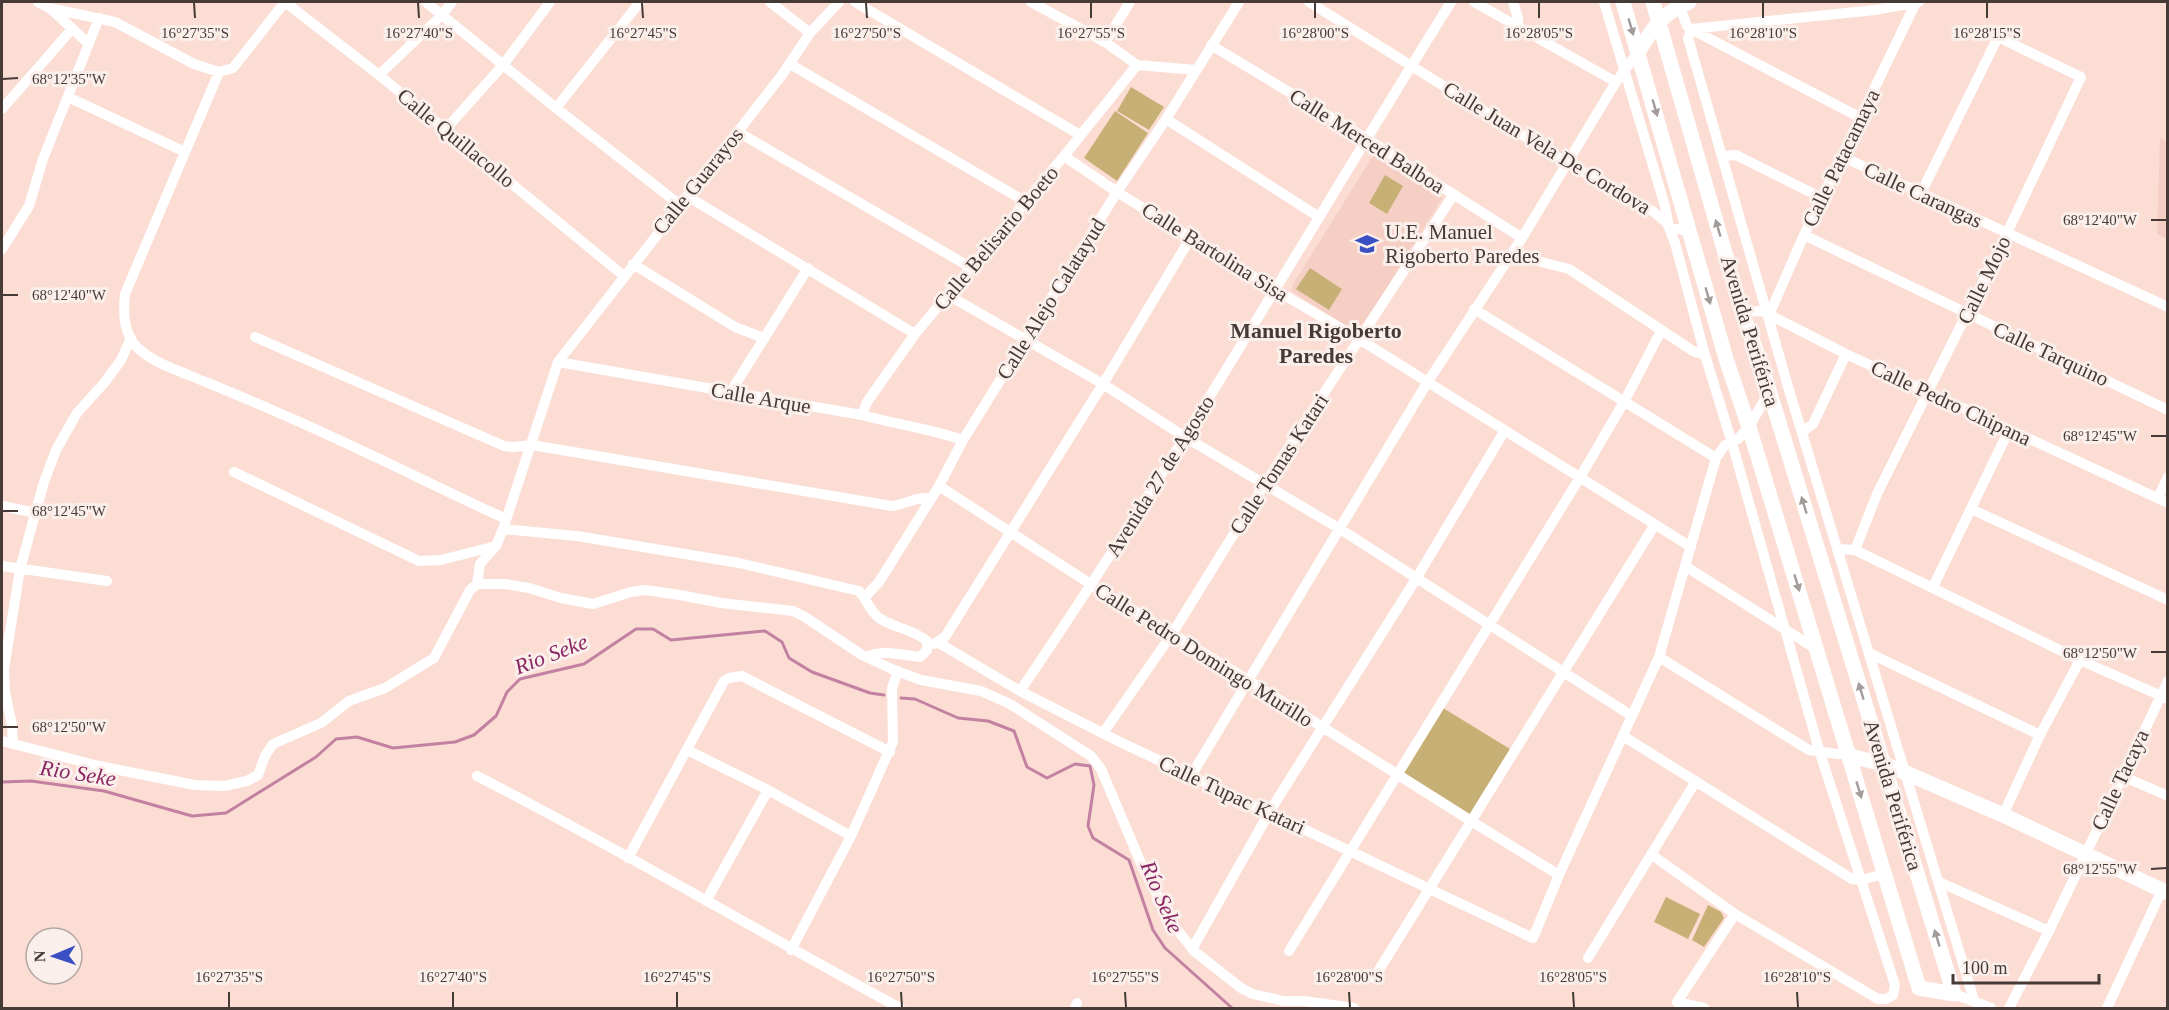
<svg xmlns="http://www.w3.org/2000/svg" width="2169" height="1010" font-family="Georgia,serif">
<style>
.built{fill:#f5cfc4}
.green{fill:#c7b075}
.lines{fill:none;stroke-linecap:round;stroke-linejoin:round}
.stream{stroke:#c381a1;stroke-width:3}
.street{stroke:#fff;stroke-width:10}
.secondary{stroke:#fff;stroke-width:15}
.oneway{fill:#a29c9a}
.ticks{fill:none;stroke:#463a36;stroke-width:2}
.labels{text-anchor:middle;dominant-baseline:central;stroke-width:6;stroke-linejoin:round;paint-order:stroke}
.street-label{font-size:21px;fill:#463a36;stroke:#fbefeb}
.poi-label{font-size:21px;fill:#463a36;stroke:#fbefeb;text-anchor:start}
.neighbourhood-label{font-size:22px;font-weight:bold;fill:#463a36;stroke:#fbefeb}
.water-label{font-size:22px;font-style:italic;fill:#892664;stroke:#fbefeb}
.ticks-label{font-size:15px;text-anchor:middle;fill:#463a36;stroke:#fbefeb;stroke-width:6;stroke-linejoin:round;paint-order:stroke}
</style>
<rect width="100%" height="100%" fill="#fbddd4"/>
<path class="built" d="M2160 138 2167 142V239L2157 234Z
M1376 155 1440 195 1442 198 1360 332H1356L1293 292 1292 286 1372 157Z"/>
<path class="green" d="M1131 87 1164 107 1149 130 1117 111Z
M1115 111 1148 133 1117 181 1084 158Z
M1385 175 1403 186 1387 214 1369 203Z
M1310 268 1342 289 1329 310 1296 289Z
M1443 708 1510 749 1470 814 1403 772Z
M1666 897 1700 914 1688 939 1654 922Z
M1708 905 1721 912 1724 918 1704 947 1692 940Z"/>
<g class="lines">
<path class="stream" d="M901 698 915 699 958 718 988 721 1014 731 1027 767 1047 778 1075 764 1090 766 1094 785 1088 826 1093 838 1129 860 1153 930 1165 948 1232 1008
M2 782 31 781 104 791 192 816 226 813 316 757 336 739 357 737 393 748 455 742 474 735 496 716 507 692 520 679 584 664 636 629H653L671 640 765 631 782 642 789 658 812 672 870 693 884 695"/>
<path class="street" d="M38 2 49 8 115 22 194 64 219 72 233 68 285 2
M285 2 379 75 624 276
M426 2 556 108 680 205
M770 2 810 33
M855 2 1080 135
M1031 2 1105 42 1137 65 1196 70
M1309 2 1567 163 1654 212 1667 223 1675 243 1705 355 1732 443 1820 753 1895 985 1893 995 1886 999H1878L1735 914 1652 855
M1474 2 1616 82
M1513 2 1518 18V27
M1604 2 1665 206 1669 227 1690 232
M1679 5 1687 26 1691 29 1875 10 1919 2
M52 10 89 44
M1105 42 1130 2
M1211 45 1367 139 1522 238
M790 64 1026 202
M219 72 125 294C123 313 123 335 139 349 153 362 174 369 191 376 220 388 250 400 279 413 356 446 430 484 506 519
M379 75 442 15 452 2
M68 97 185 152
M556 108 640 2
M2 109 72 29
M1861 118 1691 29 1688 38 1789 390 1974 1000
M1166 119 1319 217
M445 130 503 65 550 2
M738 132 970 267
M1064 156 1117 192 1274 289 1359 339 1691 547
M1722 156 1736 155 1822 198
M1843 157 2168 307
M687 196 915 334
M1804 235 2168 410
M2 249 29 206 43 159 99 18
M1513 251 1530 259 1569 269 1693 351 1705 355
M633 264 735 327 764 338
M948 295 1103 384 1185 437 1340 529 1632 716
M1474 309 1716 458
M1742 312 1762 311 1846 354 2168 503
M1769 315 1804 235 1916 2
M255 337 504 446 513 447 532 445 892 506C904 505 919 495 930 499
M558 362 862 415C895 424 930 429 963 440
M730 393 808 268
M862 415 867 402 915 334 1064 156 1137 65
M1802 432 1813 424 1846 354
M234 472 419 561 441 560 496 546
M939 486 1092 585 1248 680 1471 821 1559 875
M2158 498 2168 477
M2 506 36 513
M1971 509 2168 600
M503 529 577 536 739 563 859 591C867 600 870 611 879 618 894 628 913 629 927 641V650L920 657C903 655 882 649 866 657
M1837 549 1855 550 1877 494 2007 233 2081 77 1998 37 1921 193
M1855 550 2080 660 2168 699
M2 566 107 581
M1685 566 1816 649
M477 584 480 564 496 546 503 529 558 362 782 75 810 33 839 2
M1933 587 2009 430
M865 597 879 582 939 486 963 440 1117 192 1166 119 1239 2
M937 642 1020 691 1116 740 1533 938 1559 875 1659 657 1716 458 1725 445 1738 439 1749 427 1769 392
M934 644 945 637 1103 384 1191 237
M1871 654 2040 735
M1659 657 1809 750 1838 754 1848 752
M1020 691C1173 467 1308 231 1451 2
M1103 733 1172 634 1264 485 1454 194
M1623 736 1852 879 1861 880 1884 874
M2 741 99 766 195 785 224 786 247 781 258 775 265 756 273 744 321 723 349 701 385 688 434 658 470 590 477 584H505L529 588 561 598 593 604 631 592 645 590 680 595 721 603 793 611 805 617 862 655 894 670 921 680 981 691 1010 704 1091 756 1101 769 1143 868 1172 923 1194 951 1241 988 1253 994 1283 1001H1304L1354 1008
M13 744 12 725 5 692 4 669 20 569 44 482 56 450 77 413 105 382 121 360 131 338
M687 750 768 790 851 836 791 950
M477 776C620 849 759 932 900 1008
M1191 776 1427 383 1522 238 1616 82 1638 52
M2122 776 2168 796
M2003 815 2040 735 2080 660
M851 836 893 742 892 688 898 671
M628 858 724 681 729 678 742 676 890 752
M1939 882 2049 931
M706 901 768 790
M1192 949 1273 806 1416 579 1505 430
M1289 951 1579 479 1624 402 1661 331
M1588 958 1696 781
M1374 978 1654 526
M1954 994 1991 1008
M1075 1008 1077 1003
M1704 1008 1677 1002 1735 914
M2009 1008 2049 931 2168 681
M2107 1008 2162 890"/>
<path class="secondary" d="M1623 2 1727 362 1749 427 1919 988 1954 994 1761 364 1742 312 1653 2
M1638 52C1655 26 1660 15 1689 2
M1848 752 1853 757 1884 764 1906 773 2003 815 2168 893"/>
</g>
<defs><path id="oneway-solid" d="M-6-.8H1V-3.2L6.5 0L1 3.2V.8H-6Z" transform="scale(1.5)"/></defs>
<g class="oneway">
<use href="#oneway-solid" transform="translate(1631 27) rotate(74)"/>
<use href="#oneway-solid" transform="translate(1655 108) rotate(74)"/>
<use href="#oneway-solid" transform="translate(1718 228) rotate(-106)"/>
<use href="#oneway-solid" transform="translate(1708 296) rotate(74)"/>
<use href="#oneway-solid" transform="translate(1804 505) rotate(-107)"/>
<use href="#oneway-solid" transform="translate(1797 583) rotate(73)"/>
<use href="#oneway-solid" transform="translate(1861 691) rotate(-107)"/>
<use href="#oneway-solid" transform="translate(1859 790) rotate(73)"/>
<use href="#oneway-solid" transform="translate(1937 938) rotate(-107)"/>
</g>
<path class="ticks" d="M194 3 195 18M418 3 419 18M642 3 643 18M866 3 867 18M1091 3V18M1315 3V18M1539 3V18M1763 3V18M1987 3V18M3 79 18 78M2151 220H2166M3 295H18M2151 436H2166M3 511H18M2151 652H2166M3 727H18M2151 869 2166 868M229 992V1007M453 992V1007M677 992V1007M901 992 902 1007M1125 992 1126 1007M1349 992 1350 1007M1573 992 1574 1007M1797 992 1798 1007"/>
<defs>
<g id="school-bare" transform="scale(1.8)"><path d="M0-5L7-2L0 1L-7-2ZM-4 1L0 2.5L4 1V4Q0 6-4 4Z" fill="#3a4fc2" stroke="#fbefeb" stroke-width="2.5" paint-order="stroke"/></g>
</defs>
<g fill-rule="evenodd">
<use href="#school-bare" x="1367" y="244"/>
</g>
<g class="labels">
<g class="street-label">
<text transform="translate(456 138) rotate(39)">Calle Quillacollo</text>
<text transform="translate(1367 141) rotate(32)">Calle Merced Balboa</text>
<text transform="translate(1547 148) rotate(31)">Calle Juan Vela De Cordova</text>
<text transform="translate(1841 158) rotate(-64)">Calle Patacamaya</text>
<text transform="translate(698 181) rotate(-51)">Calle Guarayos</text>
<text transform="translate(1923 195) rotate(25)">Calle Carangas</text>
<text transform="translate(996 238) rotate(-50)">Calle Belisario Boeto</text>
<text transform="translate(1215 252) rotate(32)">Calle Bartolina Sisa</text>
<text transform="translate(1984 280) rotate(-64)">Calle Mojo</text>
<text transform="translate(1051 299) rotate(-58)">Calle Alejo Calatayud</text>
<text transform="translate(1750 331) rotate(73)">Avenida Periférica</text>
<text transform="translate(2051 354) rotate(25)">Calle Tarquino</text>
<text transform="translate(761 398) rotate(10)">Calle Arque</text>
<text transform="translate(1951 403) rotate(25)">Calle Pedro Chipana</text>
<text transform="translate(1279 464) rotate(-57)">Calle Tomas Katari</text>
<text transform="translate(1160 476) rotate(-58)">Avenida 27 de Agosto</text>
<text transform="translate(1204 655) rotate(32)">Calle Pedro Domingo Murillo</text>
<text transform="translate(2120 780) rotate(-65)">Calle Tacaya</text>
<text transform="translate(1232 795) rotate(25)">Calle Tupac Katari</text>
<text transform="translate(1893 795) rotate(73)">Avenida Periférica</text>
</g>
<g class="poi-label">
<text x="1385" y="232">U.E. Manuel<tspan x="1385" dy="24">Rigoberto Paredes</tspan></text>
</g>
<g class="neighbourhood-label">
<text x="1316" y="330">Manuel Rigoberto<tspan x="1316" dy="25">Paredes</tspan></text>
</g>
<g class="water-label">
<text transform="translate(551 654) rotate(-21)">Rio Seke</text>
<text transform="translate(78 773) rotate(9)">Rio Seke</text>
<text transform="translate(1162 897) rotate(67)">Río Seke</text>
</g>
</g>
<g class="ticks-label">
<text x="195" y="38">16°27'35"S</text>
<text x="419" y="38">16°27'40"S</text>
<text x="643" y="38">16°27'45"S</text>
<text x="867" y="38">16°27'50"S</text>
<text x="1091" y="38">16°27'55"S</text>
<text x="1315" y="38">16°28'00"S</text>
<text x="1539" y="38">16°28'05"S</text>
<text x="1763" y="38">16°28'10"S</text>
<text x="1987" y="38">16°28'15"S</text>
<text x="69" y="84">68°12'35"W</text>
<text x="2100" y="225">68°12'40"W</text>
<text x="69" y="300">68°12'40"W</text>
<text x="2100" y="441">68°12'45"W</text>
<text x="69" y="516">68°12'45"W</text>
<text x="2100" y="658">68°12'50"W</text>
<text x="69" y="732">68°12'50"W</text>
<text x="2100" y="874">68°12'55"W</text>
<text x="229" y="982">16°27'35"S</text>
<text x="453" y="982">16°27'40"S</text>
<text x="677" y="982">16°27'45"S</text>
<text x="901" y="982">16°27'50"S</text>
<text x="1125" y="982">16°27'55"S</text>
<text x="1349" y="982">16°28'00"S</text>
<text x="1573" y="982">16°28'05"S</text>
<text x="1797" y="982">16°28'10"S</text>
</g>
<rect width="2169" height="1010" fill="none" stroke="#463a36" stroke-width="6"/>
<g transform="translate(54 956) rotate(268)"><circle r="28" fill="#fbefeb" stroke="#b3a7a3" stroke-width="1.5"/>
<path d="M0-4.5L10 22L0 15L-10 22Z" fill="#3a4fc2"/>
<text y="-9" font-size="16" font-weight="bold" text-anchor="middle" fill="#463a36">N</text>
</g>
<path d="M1953 974v9h146v-9" fill="none" stroke="#463a36" stroke-width="3"/>
<text x="1962" y="974" font-size="18" fill="#463a36" stroke="#fbefeb" stroke-width="4.5" paint-order="stroke">100 m</text>
</svg>
